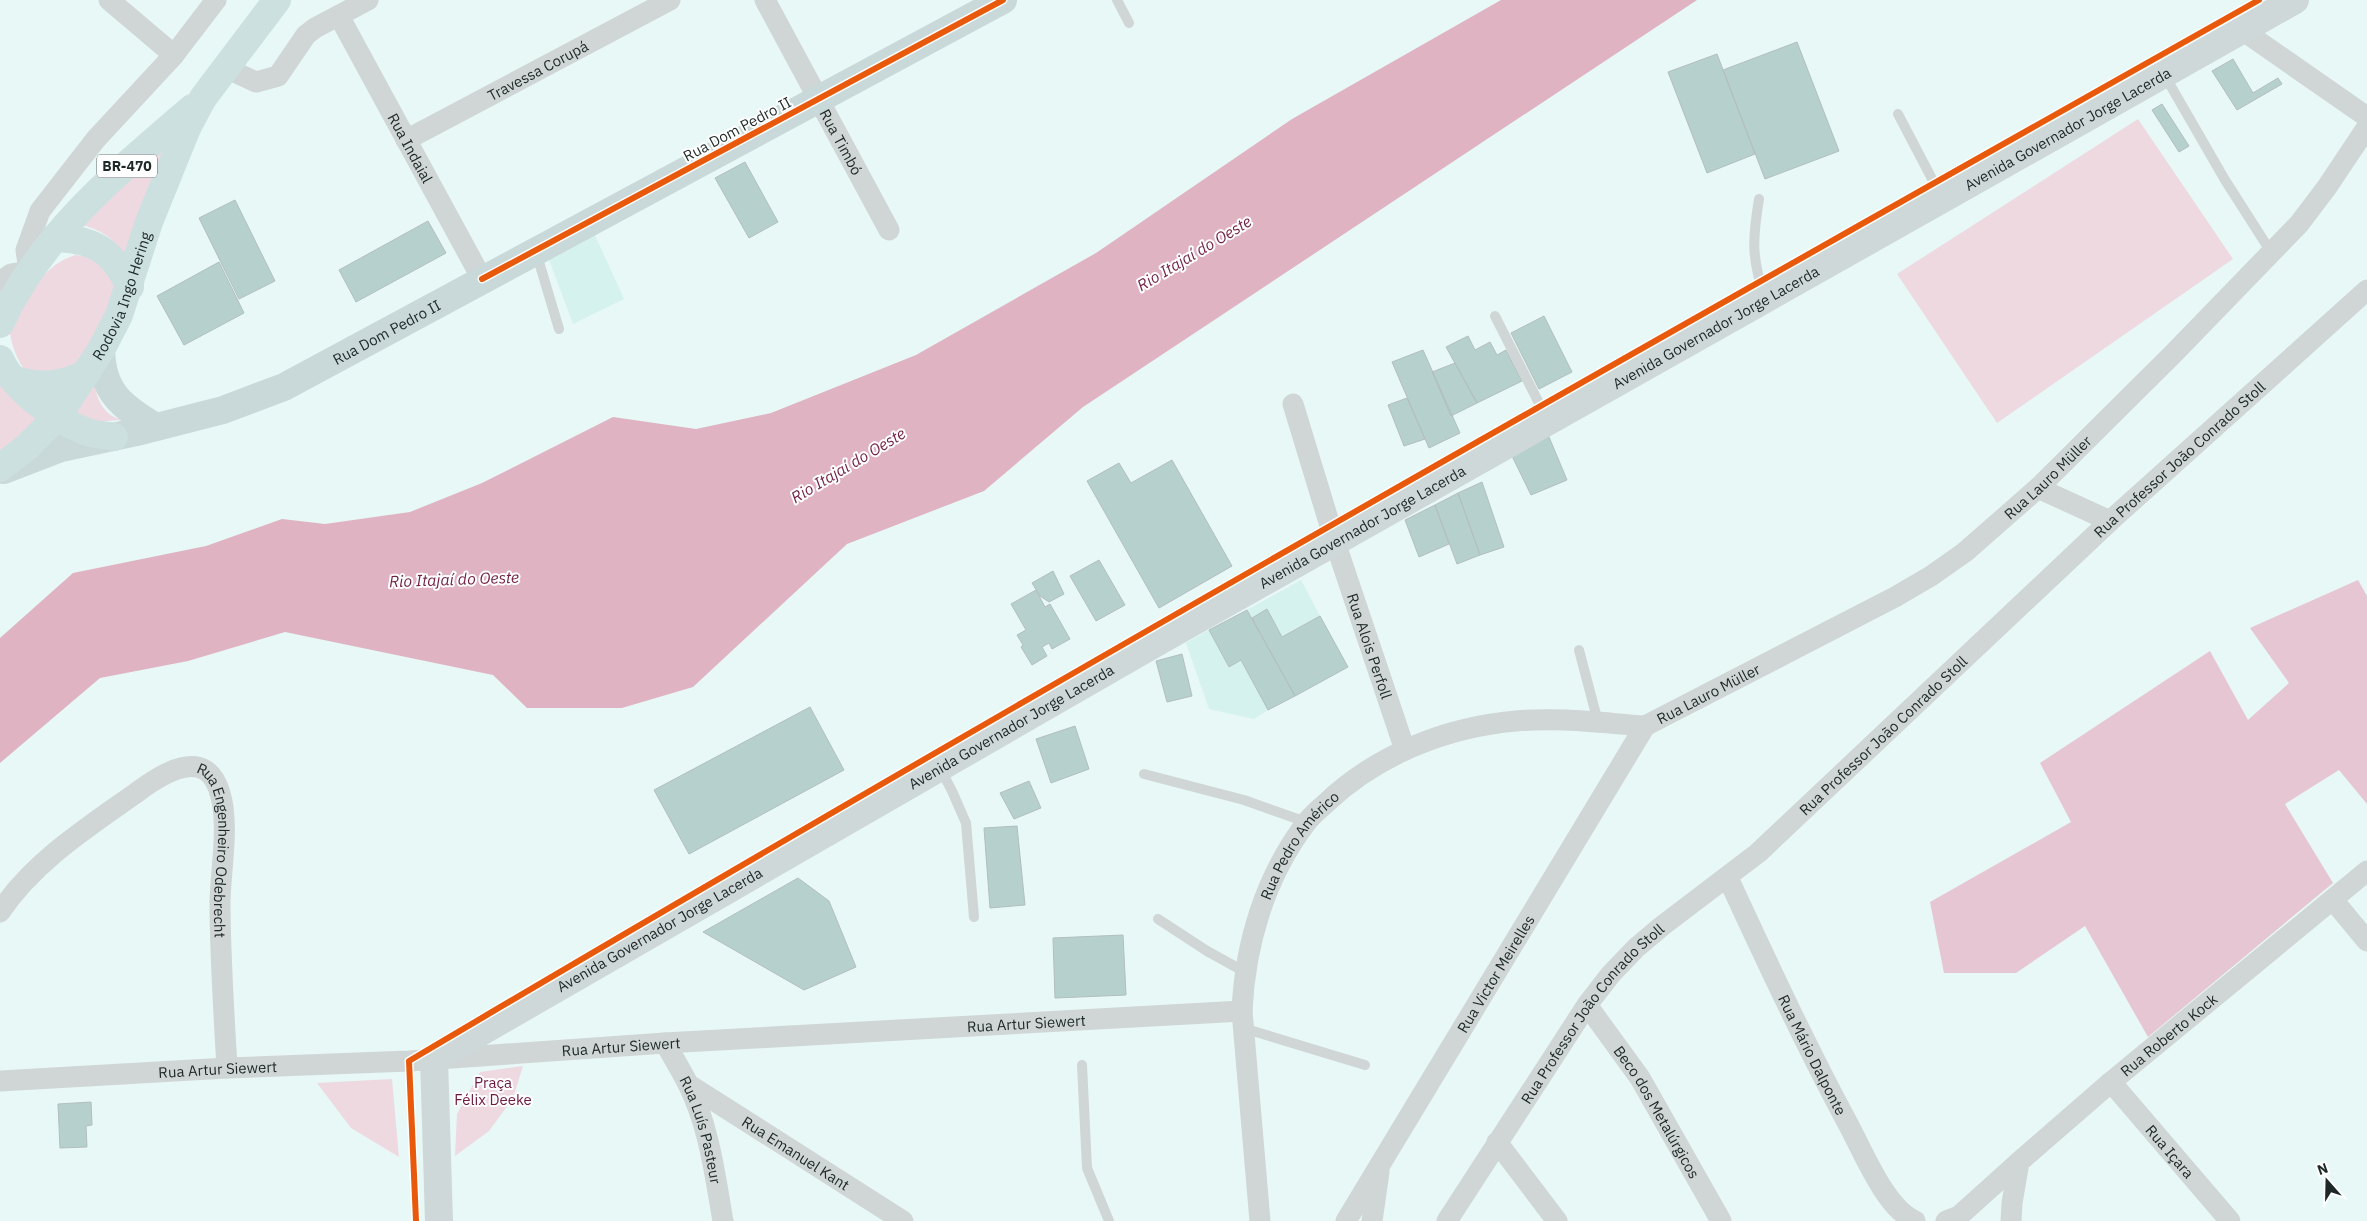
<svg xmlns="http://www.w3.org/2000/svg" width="2367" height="1221" font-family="'IBM Plex Sans',sans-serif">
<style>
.built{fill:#d5f2ef}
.green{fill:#eed9e1}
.forest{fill:#e6c6d3}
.water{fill:#dfb3c2}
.building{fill:#b6d0cd;stroke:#b2bfbe}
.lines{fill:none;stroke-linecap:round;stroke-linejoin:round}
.service{stroke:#d0d5d5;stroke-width:10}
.minor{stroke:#d0d5d5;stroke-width:21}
.secondary{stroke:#cfd8d8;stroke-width:28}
.primary{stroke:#c9d8d8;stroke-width:28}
.trunk{stroke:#cce0df;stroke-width:28}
.cycleway-casing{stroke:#fff;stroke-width:9}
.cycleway{stroke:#e8590c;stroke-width:6}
.labels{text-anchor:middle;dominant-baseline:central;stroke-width:4;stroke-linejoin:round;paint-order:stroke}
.shield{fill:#fff;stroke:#616868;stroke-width:1}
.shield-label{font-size:14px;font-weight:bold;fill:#1d2827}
.street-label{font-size:15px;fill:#1d2827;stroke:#fff}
.park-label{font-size:15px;fill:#6d1a3f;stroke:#fff}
.water-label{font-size:16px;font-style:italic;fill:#721f43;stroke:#fff}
</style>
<rect width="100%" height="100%" fill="#e7f8f6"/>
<path class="built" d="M594 233 624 299 573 324 548 257Z
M1301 580 1320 616 1282 637 1267 610 1252 618 1247 610Z
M1209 630 1229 667 1241 660 1268 710 1254 719 1209 709 1186 643Z"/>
<path class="green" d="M192 112 125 261C113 234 101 231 74 222Z
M2138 119 2233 259 1997 423 1897 274Z
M75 255C107 258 106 267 119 293L83 369 28 374C16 360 12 346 9 328 27 298 40 267 75 255Z
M0 375 44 420 0 457Z
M94 381C97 400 102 413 121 420L93 422 71 414Z
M523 1066 513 1098 489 1131 455 1156 457 1114 480 1072Z
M392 1079 399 1157 351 1128 317 1083Z"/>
<path class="forest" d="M2358 580 2367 596V804L2339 770 2285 804 2333 883 2148 1037 2085 926 2016 973H1944L1930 902 2071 822 2040 763 2210 651 2248 720 2289 683 2250 628Z"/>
<path class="water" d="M1501 0H1697L1083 407 984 491 847 544 693 687 622 708H527L493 675 285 632 188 661 100 678 0 763V638L73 573 206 546 282 519 325 524 410 512 482 483 613 417 696 429 771 413 916 355 1096 253 1292 119Z"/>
<path class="building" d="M1797 42 1839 151 1765 179 1723 70Z
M1717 54 1755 154 1707 173 1668 72Z
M2233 59 2253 93 2278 78 2282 84 2237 110 2212 71Z
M2162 104 2189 146 2179 152 2152 110Z
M745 162 778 222 749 238 715 178Z
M235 200 275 281 239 299 199 218Z
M428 221 446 253 356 302 339 270Z
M219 262 244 313 184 345 157 296Z
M1544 316 1572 372 1539 389 1511 333Z
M1468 336 1475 350 1490 342 1497 355 1506 350 1522 381 1477 403 1446 347Z
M1423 350 1460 433 1429 448 1392 362Z
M1455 363 1477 403 1451 416 1432 372Z
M1407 398 1425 439 1404 446 1388 405Z
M1549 437 1567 480 1531 495 1511 454Z
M1172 460 1232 566 1159 608 1087 481 1119 463 1131 483Z
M1482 482 1504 547 1480 555 1458 493Z
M1458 493 1480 555 1457 564 1435 505Z
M1435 505 1449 544 1419 557 1405 520Z
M1099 560 1125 605 1096 621 1070 576Z
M1053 571 1064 594 1049 602 1040 596 1032 583Z
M1036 590 1045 607 1050 604 1070 639 1052 649 1049 643 1042 647 1047 656 1032 665 1021 647 1023 645 1017 635 1026 630 1011 604Z
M1267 609 1282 637 1320 616 1348 667 1295 696 1252 618Z
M1247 610 1295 696 1268 710 1241 660 1229 667 1209 630Z
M1182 654 1192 696 1167 702 1156 661Z
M810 707 844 770 689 854 654 790Z
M1075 726 1089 769 1051 783 1036 739Z
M1029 781 1041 808 1014 819 1000 793Z
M1017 826 1025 905 990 908 984 828Z
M798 878 829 901 856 967 804 990 703 932Z
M1123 935 1126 995 1055 998 1053 938Z
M91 1102 92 1125 86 1126 87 1147 60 1148 58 1104Z"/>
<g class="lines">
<path class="service" d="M1117 0 1129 23
M2165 76 2225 180 2271 252
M1898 114 1942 198
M1759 199C1752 242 1752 256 1764 298
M536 252 559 329
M1495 316 1548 421
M1579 650 1598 722
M940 768 952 791 966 823 974 917
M1144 774 1244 800 1306 822
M1158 919 1207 951 1245 972
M1243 1028 1365 1065
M1082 1065 1087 1168 1109 1221"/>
<g class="minor">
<path d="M109 0 174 55"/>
<path id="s1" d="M765 0 889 230"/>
<path id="s2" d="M339 16 482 279"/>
<path d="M2242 30 2367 117"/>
<path d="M226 68 256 82 278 76 306 35 315 28 368 0"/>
<path id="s3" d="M406 140 670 0"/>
<path d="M0 282 11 274 29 271 26 250 40 211 96 139 174 55 216 0"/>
<path id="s4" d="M1293 404 1335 542 1405 750"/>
<path d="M2038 488 2110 521"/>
<path id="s5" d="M1645 726 1895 597 1931 576 1965 552 2038 488 2174 353 2299 224 2327 187 2367 127"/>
<path id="s6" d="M1728 878C1766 960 1804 1042 1847 1122 1863 1151 1885 1208 1915 1221"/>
<path d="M2333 900 2367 941"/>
<path id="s7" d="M0 912C33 862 88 827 136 793 152 781 184 758 205 770 216 777 221 794 223 807 227 837 221 870 220 901 220 957 224 1013 227 1068"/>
<path id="s8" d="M1587 1005 1640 1078 1721 1221"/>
<path id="s9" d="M665 1043C673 1057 681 1070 688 1084 709 1126 715 1175 723 1221"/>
<path id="s10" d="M0 1081 227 1068 409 1061 665 1043 1242 1011"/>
<path id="s11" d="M2111 1082 2230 1221"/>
<path id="s12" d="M688 1084 903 1221"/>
<path d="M1497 1142 1557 1221"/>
<path id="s13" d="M1260 1221 1242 1011C1245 944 1265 877 1306 823 1311 816 1318 810 1325 804 1376 755 1446 727 1516 721 1559 717 1602 723 1645 726"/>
<path id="s14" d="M1346 1221 1645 726"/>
<path d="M1372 1221 1379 1172"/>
<path id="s15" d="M1447 1221 1587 1005 1611 974 1636 948 1662 926 1758 853 2110 521 2367 290"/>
<path d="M1946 1221 1959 1216 2019 1162"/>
<path id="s16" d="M2011 1221 2012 1203 2019 1162 2111 1082 2367 871"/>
</g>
<path class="secondary" id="s17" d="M439 1221 434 1059 1159 641 2295 0"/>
<g class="primary">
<path d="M101 350C102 392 122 407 156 427"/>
<path id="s18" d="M4 470 61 448 141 431 223 410 284 387 1003 0"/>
</g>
<g class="trunk">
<path d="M55 238C94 239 113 251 130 287"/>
<path d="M0 324C40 235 120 170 192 108"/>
<path d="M0 359C14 390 56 420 87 432 95 435 106 435 114 437"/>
<path d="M13 379C41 388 61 386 87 373"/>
<path id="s19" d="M0 468 28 446 57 417 101 350 119 315 149 222 187 128 203 98 277 0"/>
</g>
<g class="cycleway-casing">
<path id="cycleway" d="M482 279 1003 0
M416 1221 409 1061C1020 699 1639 349 2259 0"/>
</g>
<use href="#cycleway" class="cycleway"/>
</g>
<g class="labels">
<rect class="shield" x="97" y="154.5" width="60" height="23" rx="4"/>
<g class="shield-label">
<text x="127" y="166">BR-470</text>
</g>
<g class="street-label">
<text stroke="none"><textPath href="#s3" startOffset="149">Travessa Corupá</textPath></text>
<text stroke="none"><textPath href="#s17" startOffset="2042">Avenida Governador Jorge Lacerda</textPath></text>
<text transform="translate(737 129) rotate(-28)">Rua Dom Pedro II</text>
<text stroke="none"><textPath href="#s1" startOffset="161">Rua Timbó</textPath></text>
<text stroke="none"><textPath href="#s2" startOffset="150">Rua Indaial</textPath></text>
<text stroke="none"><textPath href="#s19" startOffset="215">Rodovia Ingo Hering</textPath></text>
<text stroke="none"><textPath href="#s17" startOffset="1638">Avenida Governador Jorge Lacerda</textPath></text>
<text stroke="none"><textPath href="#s18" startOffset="409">Rua Dom Pedro II</textPath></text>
<text stroke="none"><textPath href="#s15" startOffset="1064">Rua Professor João Conrado Stoll</textPath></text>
<text stroke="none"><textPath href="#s5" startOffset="476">Rua Lauro Müller</textPath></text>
<text stroke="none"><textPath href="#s17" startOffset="1232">Avenida Governador Jorge Lacerda</textPath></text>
<text stroke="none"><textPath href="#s4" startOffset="254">Rua Alois Perfoll</textPath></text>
<text stroke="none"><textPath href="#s5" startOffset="71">Rua Lauro Müller</textPath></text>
<text stroke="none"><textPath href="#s17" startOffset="828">Avenida Governador Jorge Lacerda</textPath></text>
<text stroke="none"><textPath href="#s15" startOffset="659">Rua Professor João Conrado Stoll</textPath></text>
<text stroke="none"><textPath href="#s13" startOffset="390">Rua Pedro Américo</textPath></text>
<text stroke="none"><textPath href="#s7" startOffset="341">Rua Engenheiro Odebrecht</textPath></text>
<text stroke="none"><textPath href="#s17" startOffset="422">Avenida Governador Jorge Lacerda</textPath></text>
<text stroke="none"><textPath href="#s14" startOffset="289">Rua Victor Meirelles</textPath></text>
<text stroke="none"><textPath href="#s15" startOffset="254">Rua Professor João Conrado Stoll</textPath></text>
<text stroke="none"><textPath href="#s10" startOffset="1028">Rua Artur Siewert</textPath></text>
<text stroke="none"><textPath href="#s16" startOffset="256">Rua Roberto Kock</textPath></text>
<text stroke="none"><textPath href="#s10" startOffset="622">Rua Artur Siewert</textPath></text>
<text stroke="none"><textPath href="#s6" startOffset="196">Rua Mário Dalponte</textPath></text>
<text stroke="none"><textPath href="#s10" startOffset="218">Rua Artur Siewert</textPath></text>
<text stroke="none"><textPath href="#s8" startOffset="128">Beco dos Metalúrgicos</textPath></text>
<text stroke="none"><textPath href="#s9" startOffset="95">Rua Luís Pasteur</textPath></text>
<text stroke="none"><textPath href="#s11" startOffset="91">Rua Içara</textPath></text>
<text stroke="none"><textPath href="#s12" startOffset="128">Rua Emanuel Kant</textPath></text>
</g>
<g class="park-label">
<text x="493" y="1082">Praça<tspan x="493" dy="17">Félix Deeke</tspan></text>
</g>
<g class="water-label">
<text transform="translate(1194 253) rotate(-31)">Rio Itajaí do Oeste</text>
<text transform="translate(848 465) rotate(-31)">Rio Itajaí do Oeste</text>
<text transform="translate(454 579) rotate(-2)">Rio Itajaí do Oeste</text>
</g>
</g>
<g transform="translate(2327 1181) rotate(340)" stroke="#ffffff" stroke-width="4" paint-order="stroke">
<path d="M0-4L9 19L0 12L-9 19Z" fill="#1d2827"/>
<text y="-8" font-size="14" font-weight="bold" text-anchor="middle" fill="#1d2827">N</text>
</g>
</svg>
